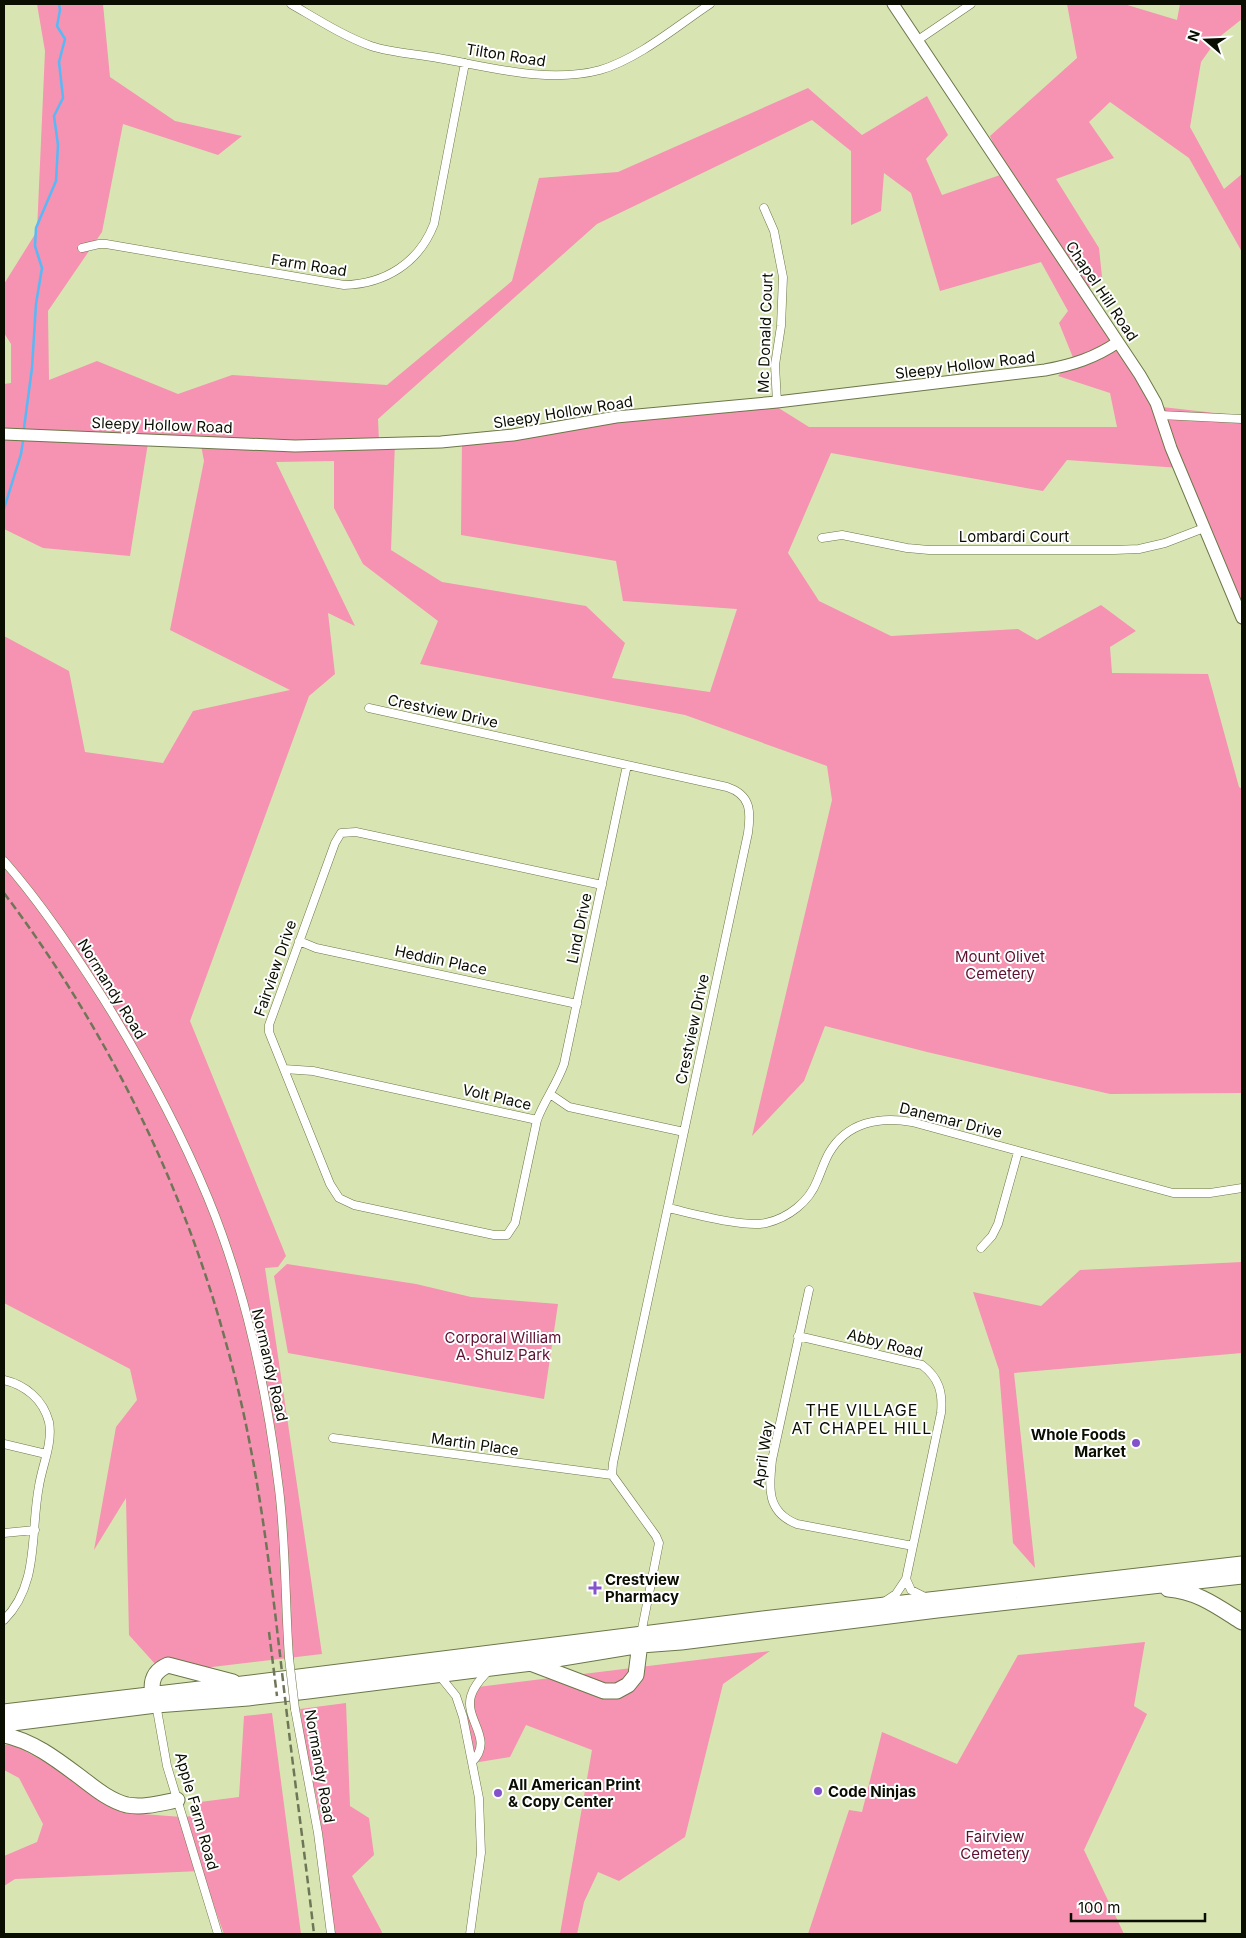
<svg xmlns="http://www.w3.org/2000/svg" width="1246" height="1938" font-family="Inter,sans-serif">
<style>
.green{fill:#f692b2;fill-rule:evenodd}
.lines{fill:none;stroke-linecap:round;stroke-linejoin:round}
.stream{stroke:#58b9f6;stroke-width:2.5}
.street-casing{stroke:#6b7648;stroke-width:9}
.secondary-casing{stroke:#6b7648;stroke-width:13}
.highway-casing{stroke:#6b7648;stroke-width:17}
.street{stroke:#fff;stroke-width:8}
.secondary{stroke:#fff;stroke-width:11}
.highway{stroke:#fff;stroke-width:15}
.rail{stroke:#6e7657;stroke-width:2.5;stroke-dasharray:8 4;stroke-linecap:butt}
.street-bridge-casing{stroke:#6b7648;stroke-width:9;stroke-linecap:butt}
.street-bridge{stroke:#fff;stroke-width:8}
.poi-dot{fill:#8453cc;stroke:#fff;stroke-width:2}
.labels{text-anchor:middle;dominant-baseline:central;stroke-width:4;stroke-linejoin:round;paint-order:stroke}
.street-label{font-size:15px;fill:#0a0e01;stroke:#fff}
.park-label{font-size:15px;fill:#5e1032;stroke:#fff}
.poi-label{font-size:15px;font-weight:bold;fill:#0a0e01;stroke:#fff;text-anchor:start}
.neighbourhood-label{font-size:16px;letter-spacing:1px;fill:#0a0e01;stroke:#fff}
</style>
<rect width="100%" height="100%" fill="#d8e5b3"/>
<path class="green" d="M37 4H103L110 77 175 121 242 136 218 155 123 124 102 232 48 311 49 380 97 361 178 394 232 375 387 385 512 281 539 178 618 172 808 88 862 135 927 96 948 135 926 159 942 195 1006 173 990 136 1077 58 1067 4H1124L1177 20 1180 4H1242V19L1218 38 1201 62 1190 127 1224 189 1242 174V252L1189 158 1110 102 1089 122 1114 158 1056 179 1099 248 1102 277 1086 292 1153 406 1242 416V628L1180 468 1067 460 1043 491 831 453 788 553 819 601 891 636 1018 629 1037 640 1101 605 1136 631 1110 647 1112 673 1208 674 1239 787 1242 789V1093L1110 1094 927 1052 825 1026 804 1081 752 1136 832 800 827 766 685 715 420 664 438 621 363 564 334 508V461L276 462 355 626 328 613 335 674 309 696 190 1021 286 1256 278 1267 265 1268 322 1654 170 1672 156 1665 129 1635 126 1498 94 1550 116 1427 137 1400 130 1369 4 1303V636L69 671 85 752 163 763 193 711 290 690 170 630 204 461 201 445 148 443 130 556 43 548 4 529V384L11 383V344L4 333V284L37 231 45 51ZM812 120 851 151V225L881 211 884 173 911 193 940 291 1041 262 1068 311 1059 323 1074 360 1058 376 1110 393 1117 427H809L769 402 462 439 461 535 616 561 623 601 737 609 710 692 612 678 625 643 586 606 442 582 391 550 395 442H379L378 419 597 224Z
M1242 1262V1353L1014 1373 1035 1568 1013 1543 999 1370 973 1292 1041 1306 1080 1270Z
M287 1264 416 1284 471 1297 558 1304 544 1399 288 1353 274 1276Z
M1145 1642 1134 1706 1147 1714 1084 1850 1124 1934H808L849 1810 862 1812 882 1732 957 1764 1018 1655Z
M770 1651 723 1684 685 1837 619 1881 598 1872 584 1902 577 1934H560L592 1750 526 1725 510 1757 473 1763 467 1714 478 1687Z
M346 1703 350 1806 369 1818 374 1855 352 1876 382 1932 381 1934H334L318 1805 305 1748 300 1709Z
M272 1713 301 1934H224L201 1871 15 1879 4 1886V1856L37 1842 43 1824 19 1778 4 1770V1745L12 1744 142 1814 182 1817 192 1816 200 1802 239 1797 244 1716Z"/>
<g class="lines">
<path class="stream" d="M24 428 32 368 36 304 42 268 35 246 36 228 56 181 58 145 54 116 63 98 59 62 65 39 57 26 60 10 59 4
M4 509 21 454 23 441"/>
<g class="street-casing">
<path id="street" d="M291 4C317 19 343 36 371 46 392 53 417 54 438 58 490 67 548 84 600 70 638 59 677 26 710 4
M918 40 971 4
M764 208 774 231 783 277 781 326 775 365 777 402
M82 248 99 244H106L344 285C385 284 419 263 434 224L465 63
M1160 415 1242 419
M822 538 842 535 907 548 929 550H1114L1139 549 1165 543 1204 528
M369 708 727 787C751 795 751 811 748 833L613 1463 612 1475 656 1536 659 1543 641 1634
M4 861C41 903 73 951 103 998 143 1062 179 1128 208 1198 246 1290 267 1391 279 1489 286 1545 285 1602 289 1658
M602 885 356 832 341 833 335 843 269 1025V1032L330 1184 339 1198 354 1205 494 1235H507L515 1223 537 1120C544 1101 557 1084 564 1064L627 765
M299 941 316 948 577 1004
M284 1069 313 1071 537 1120
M550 1094 569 1107 684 1132
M668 1208C691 1213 744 1228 766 1223 788 1218 809 1202 817 1181 821 1172 824 1162 829 1153 847 1122 880 1116 912 1122L1173 1193H1210L1242 1188
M981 1248 992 1236 998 1224 1018 1152
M809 1290 772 1460C769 1487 766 1512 797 1524L913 1546
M798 1336 922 1365C939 1378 943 1392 941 1413L906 1579 896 1594 884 1602
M4 1380C25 1385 43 1399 49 1422 53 1443 42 1466 39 1486 30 1532 40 1584 4 1620
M333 1438 612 1475
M4 1444 46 1454
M4 1533 35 1530
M906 1579 911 1590 925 1597
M439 1675 456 1696 463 1717 479 1798 481 1853 470 1934
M156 1704 167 1766 218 1934
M295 1709 318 1833 331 1934
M472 1762C495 1739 464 1720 471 1696 474 1685 482 1678 489 1670"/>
</g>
<g class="secondary-casing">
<path id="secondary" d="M893 4 1140 375 1156 403 1171 448 1242 618
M4 434 295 446 441 442 513 435 616 417 777 402 1045 370C1072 365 1095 358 1118 342"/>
</g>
<g class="highway-casing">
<path id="highway" d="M1168 1589C1197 1591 1218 1607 1242 1622
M533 1664 604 1691H617L628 1685 636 1675 641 1635
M153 1695C150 1680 154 1671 168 1665L233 1682
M4 1712 251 1683 763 1619 1242 1564
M4 1724 156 1705 248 1698 308 1691 532 1663 641 1645 681 1642 937 1610 1242 1576
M4 1735C34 1741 60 1762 84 1780 97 1790 111 1801 127 1805 144 1808 161 1803 177 1800"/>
</g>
<use href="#street" class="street"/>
<use href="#secondary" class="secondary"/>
<use href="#highway" class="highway"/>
<path class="rail" d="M4 893C105 1027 182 1181 226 1343 259 1459 271 1578 285 1698 294 1777 305 1855 314 1934
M269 1632 277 1696"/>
<g class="street-bridge-casing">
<path id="street-bridge" d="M289 1658 295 1709"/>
</g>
<use href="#street-bridge" class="street-bridge"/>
</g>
<g class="poi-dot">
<circle cx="1136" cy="1443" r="5"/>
<path d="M592.5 1580.5h5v5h5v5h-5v5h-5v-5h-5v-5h5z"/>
<circle cx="818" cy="1791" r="5"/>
<circle cx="498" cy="1793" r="5"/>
</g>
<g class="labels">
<g class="street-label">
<text transform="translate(506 55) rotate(9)">Tilton Road</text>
<text transform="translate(309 265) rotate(9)">Farm Road</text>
<text transform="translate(1102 291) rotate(56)">Chapel Hill Road</text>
<text transform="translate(765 333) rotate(-88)">Mc Donald Court</text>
<text transform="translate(965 365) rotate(-7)">Sleepy Hollow Road</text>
<text transform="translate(563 412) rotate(-9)">Sleepy Hollow Road</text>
<text transform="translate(162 425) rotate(2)">Sleepy Hollow Road</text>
<text x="1014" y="536">Lombardi Court</text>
<text transform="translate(443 711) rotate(12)">Crestview Drive</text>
<text transform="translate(579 928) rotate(-78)">Lind Drive</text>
<text transform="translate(441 960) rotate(12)">Heddin Place</text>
<text transform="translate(275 968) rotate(-71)">Fairview Drive</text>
<text transform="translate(112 989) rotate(58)">Normandy Road</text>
<text transform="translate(692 1029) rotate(-78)">Crestview Drive</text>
<text transform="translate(497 1097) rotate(13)">Volt Place</text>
<text transform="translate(951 1120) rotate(14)">Danemar Drive</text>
<text transform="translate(885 1343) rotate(14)">Abby Road</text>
<text transform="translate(270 1365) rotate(77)">Normandy Road</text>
<text transform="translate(475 1444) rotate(8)">Martin Place</text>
<text transform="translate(763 1454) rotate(-82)">April Way</text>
<text transform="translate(320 1766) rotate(80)">Normandy Road</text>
<text transform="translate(197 1811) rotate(74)">Apple Farm Road</text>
</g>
<g class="park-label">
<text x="1000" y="956">Mount Olivet<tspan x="1000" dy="17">Cemetery</tspan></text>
<text x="503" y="1337">Corporal William<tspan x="503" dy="17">A. Shulz Park</tspan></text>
<text x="995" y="1836">Fairview<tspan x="995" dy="17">Cemetery</tspan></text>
</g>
<g class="poi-label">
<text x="1126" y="1434" text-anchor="end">Whole Foods<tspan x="1126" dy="17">Market</tspan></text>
<text x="605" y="1579">Crestview<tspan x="605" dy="17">Pharmacy</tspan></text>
<text x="508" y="1784">All American Print<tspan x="508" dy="17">&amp; Copy Center</tspan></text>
<text x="828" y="1791">Code Ninjas</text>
</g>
<g class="neighbourhood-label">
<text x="862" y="1410">THE VILLAGE<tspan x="862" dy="18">AT CHAPEL HILL</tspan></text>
</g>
</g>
<rect width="1246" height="1938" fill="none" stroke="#0a0e01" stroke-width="10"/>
<g transform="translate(1206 40) rotate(289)" stroke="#ffffff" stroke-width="4" paint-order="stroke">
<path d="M0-4L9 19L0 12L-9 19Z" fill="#0a0e01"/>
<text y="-8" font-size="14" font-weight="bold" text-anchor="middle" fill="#0a0e01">N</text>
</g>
<path d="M1071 1913v8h134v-8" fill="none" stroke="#0a0e01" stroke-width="2.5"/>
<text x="1078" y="1913" font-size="15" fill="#0a0e01" stroke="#ffffff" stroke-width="4" paint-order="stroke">100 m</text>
</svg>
